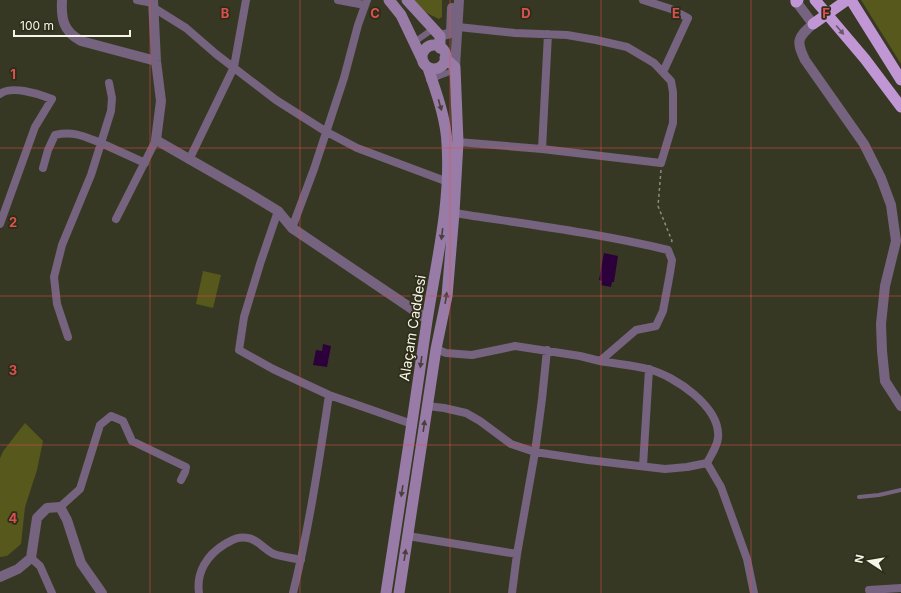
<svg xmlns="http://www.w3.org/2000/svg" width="901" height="593" font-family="Inter,sans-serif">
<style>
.green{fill:#57581c}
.water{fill:#2b003b}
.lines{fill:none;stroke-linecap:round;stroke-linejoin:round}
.path{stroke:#8c8d7c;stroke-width:1.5;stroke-dasharray:3 3;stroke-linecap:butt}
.service{stroke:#75637f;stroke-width:4}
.pedestrian{stroke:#75637f;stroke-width:6}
.minor{stroke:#75637f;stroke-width:8}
.tertiary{stroke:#75637f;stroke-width:10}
.secondary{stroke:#997ba8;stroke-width:11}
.trunk{stroke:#c096d5;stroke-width:11}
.oneway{fill:#685764}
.oneway2{fill:#48403d}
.grid{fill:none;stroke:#dc514f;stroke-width:1;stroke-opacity:0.55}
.labels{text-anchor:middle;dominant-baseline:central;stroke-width:3.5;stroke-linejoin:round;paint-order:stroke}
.street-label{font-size:14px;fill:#f5f6e9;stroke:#2d2d19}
.grid-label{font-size:13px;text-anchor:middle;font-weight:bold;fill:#dc514f;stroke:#2d2d19;stroke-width:3.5;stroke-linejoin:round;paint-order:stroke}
</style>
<rect width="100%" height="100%" fill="#373823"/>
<path class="green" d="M412 0H442V17L439 19C428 14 419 9 412 0Z
M861 0H901V64Z
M203 271 221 275 213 308 196 304Z
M25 423 43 441 37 470 25 507 21 544 7 556 0 557V458L4 450Z"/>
<path class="water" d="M604 253 618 256 614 282H612L611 287 601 285 602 281 599 280Z
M323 344 331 346 327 367 313 365 316 350 322 351Z"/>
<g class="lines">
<path class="path" d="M661 170 658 206 672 241 671 243"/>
<path class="service" d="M859 497 879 495 901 490"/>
<path class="pedestrian" d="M413 43 433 29
M429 80 455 70"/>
<path class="minor" d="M137 0 153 3
M338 0 365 5
M643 0 671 9 688 18 663 72
M154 8 186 28 216 54 276 100 325 131 357 148 448 182
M0 94C11 85 40 94 52 99L35 127 0 224
M458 142 542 149 661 163 673 123V92L671 81 654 63 627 47 596 40 567 35 515 33 458 27
M542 149 548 34
M189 160 234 67 246 0
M43 168 48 150 55 135C74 131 83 136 101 143L111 111 112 98 109 83
M278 211 260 264 244 317 239 350 273 369 329 395 412 424
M116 219 156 140
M292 228 314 169 344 78 358 25 367 0
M68 337 57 304 54 277 62 245 91 175 101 143 145 163
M436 349 446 353 472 355 515 346 580 356 600 361 636 330 656 326 663 311 670 273 672 260 668 250C598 233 525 224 454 213
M547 350 542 399 535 452 588 460 665 469 687 467 707 463 721 487 747 559 754 593
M600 361C616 364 633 365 648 369 675 376 721 407 718 438 717 447 711 455 707 463
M427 406 444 408 466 413 480 421 511 444 535 452 517 554 512 593
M643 466 649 369
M60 507 80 489 100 425 111 416 123 421 132 441 186 467 185 472 181 480
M408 536 517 554
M31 558 40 566 52 593
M869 590 901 588
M199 593C196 572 207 555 225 544 233 540 238 536 248 538 257 539 265 550 274 554 282 557 293 558 301 560
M293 593C309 528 319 462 329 395"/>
<path class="tertiary" d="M62 0C61 19 63 31 81 41L156 61
M153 0 156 61 161 101 156 140 245 191 278 211 292 228 427 319
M795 0 813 24C797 38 796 41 805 60L864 144 881 178 891 205 896 241 885 286 881 324 882 351 885 381 901 406
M440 36 451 33 452 8
M455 67 459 0
M0 577 18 569 31 558 37 518 47 508 60 507 67 520 81 563 102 593"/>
<path class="secondary" d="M389 0 401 15 422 59
M407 0 440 36V48
M422 57a12 12 0 1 1 24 0a12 12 0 1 1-24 0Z
M386 593C400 502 414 412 427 321 436 262 451 204 447 144 446 118 436 92 428 68
M399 593 436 349 447 296 454 213 458 142 455 67 445 58"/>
<path class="trunk" d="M815 0 865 59 901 107
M851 0 901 80
M796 2 798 0
M813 24 847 0"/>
</g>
<defs><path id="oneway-solid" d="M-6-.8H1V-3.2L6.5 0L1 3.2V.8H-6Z"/></defs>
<use class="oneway" href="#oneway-solid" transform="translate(840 30) rotate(50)"/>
<g class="oneway2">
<use href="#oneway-solid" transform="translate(440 105) rotate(74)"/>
<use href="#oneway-solid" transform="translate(442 234) rotate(97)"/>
<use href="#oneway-solid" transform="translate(446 298) rotate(-81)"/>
<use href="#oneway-solid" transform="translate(421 362) rotate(98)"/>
<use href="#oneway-solid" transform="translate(424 426) rotate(-82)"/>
<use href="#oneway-solid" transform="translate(402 491) rotate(99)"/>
<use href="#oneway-solid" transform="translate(405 555) rotate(-81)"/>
</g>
<path class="grid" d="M150 0V593M300 0V593M450 0V593M601 0V593M751 0V593M0 148H901M0 296H901M0 445H901"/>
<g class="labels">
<g class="street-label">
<text transform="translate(412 328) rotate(-81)">Alaçam Caddesi</text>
</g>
</g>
<g class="grid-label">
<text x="225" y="18">B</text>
<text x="375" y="18">C</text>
<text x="526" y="18">D</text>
<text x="676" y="18">E</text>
<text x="826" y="18">F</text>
<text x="13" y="79">1</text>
<text x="13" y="227">2</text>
<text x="13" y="375">3</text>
<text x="13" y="523">4</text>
</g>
<g transform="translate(869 561) rotate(282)" stroke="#2d2d19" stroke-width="3" paint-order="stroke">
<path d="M0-3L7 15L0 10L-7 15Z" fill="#f5f6e9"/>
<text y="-6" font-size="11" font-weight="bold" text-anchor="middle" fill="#f5f6e9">N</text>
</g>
<path d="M14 30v6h116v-6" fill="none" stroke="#f5f6e9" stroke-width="2"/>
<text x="20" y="30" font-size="12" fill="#f5f6e9" stroke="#2d2d19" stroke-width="3" paint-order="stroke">100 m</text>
</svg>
